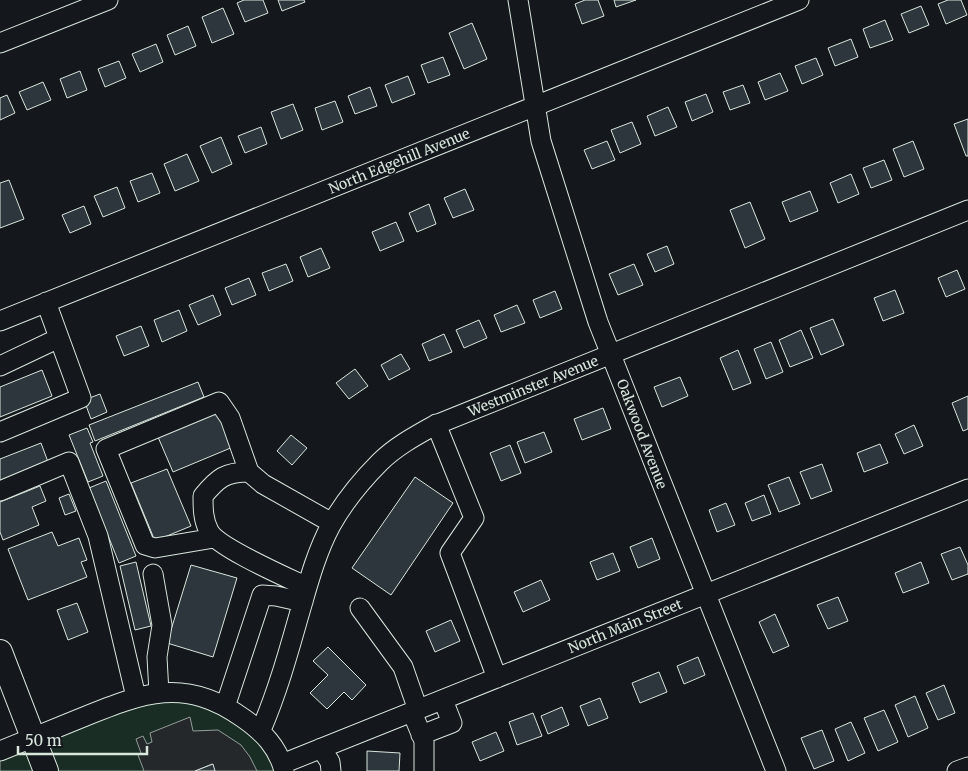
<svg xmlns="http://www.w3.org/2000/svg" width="968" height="771" font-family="Merriweather,serif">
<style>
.green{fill:#1a2d24;stroke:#939e99}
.parking{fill:#24282b;stroke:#939e99}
.building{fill:#2c363c;stroke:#d8e6dc}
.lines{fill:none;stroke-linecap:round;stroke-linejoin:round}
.minor-casing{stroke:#d8e6dc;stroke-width:21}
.major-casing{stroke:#d8e6dc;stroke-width:26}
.minor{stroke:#14181c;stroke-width:19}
.major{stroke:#14181c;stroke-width:24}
.labels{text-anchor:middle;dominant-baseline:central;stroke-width:4;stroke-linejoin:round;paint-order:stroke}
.street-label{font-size:14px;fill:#d8e6dc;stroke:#14181c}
</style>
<rect width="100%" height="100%" fill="#14181c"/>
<path class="green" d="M150 694 234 711 284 771H0V751Z"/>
<path class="parking" d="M190 717 193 731 218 730 241 745 250 757 257 771H215L212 764 195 771H144L138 755 141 753 136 739 143 736 147 744 152 742 150 733Z"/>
<path class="building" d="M244 0H263L268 13 245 22 237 3Z
M278 0H304L305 2 282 11Z
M585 0H598L604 16 582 24 575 4Z
M614 0H636L616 7Z
M948 0H961L967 15 946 24 938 4Z
M921 6 929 25 909 33 901 14Z
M223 8 234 34 212 43 202 17Z
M885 20 893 40 870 48 863 29Z
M472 23 487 59 464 69 449 33Z
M188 26 196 46 175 55 167 35Z
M851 39 858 57 835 66 828 48Z
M156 44 163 62 140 72 132 54Z
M443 57 450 75 428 83 421 65Z
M816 58 823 75 802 84 795 66Z
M119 61 126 78 105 87 98 69Z
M80 71 87 90 67 98 60 79Z
M780 73 788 91 765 100 758 82Z
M408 76 415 94 392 103 385 85Z
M43 82 51 100 27 110 19 92Z
M743 85 750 103 730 110 723 92Z
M370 87 377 106 355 114 348 96Z
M706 94 713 112 692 121 685 102Z
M7 95 15 113 0 120V98Z
M335 101 343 122 322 130 315 108Z
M293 104 303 130 281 139 271 112Z
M668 107 677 127 655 136 647 116Z
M968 119V156H966L954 124Z
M632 122 641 144 620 153 611 130Z
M261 127 267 144 245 153 238 136Z
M221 137 232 164 212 173 200 146Z
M607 141 615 160 592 169 584 150Z
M913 141 924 169 904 177 893 149Z
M187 154 199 181 175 191 164 164Z
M884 160 892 180 871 188 863 168Z
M152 173 160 193 138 202 130 181Z
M851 174 859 194 838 203 830 183Z
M9 180 24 219 0 228V183Z
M117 187 125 208 103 217 94 196Z
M465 189 474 210 453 218 444 198Z
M810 191 818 211 790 222 782 202Z
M750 202 765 239 745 248 730 210Z
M429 204 436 224 417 232 409 213Z
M84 206 91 224 70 233 62 215Z
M396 222 404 241 380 251 372 232Z
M667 246 674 264 655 272 647 254Z
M321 248 330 268 308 277 300 257Z
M286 264 293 281 269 291 262 273Z
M634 264 643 285 618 295 609 274Z
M957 270 965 289 946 297 938 278Z
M249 278 256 295 232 305 225 288Z
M895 290 904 313 883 321 874 298Z
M555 291 562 309 540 318 533 300Z
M213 295 221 315 198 325 189 305Z
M517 305 525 323 501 332 494 315Z
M179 310 187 331 162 342 154 320Z
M833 319 844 345 821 355 810 328Z
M479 320 487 338 464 348 456 330Z
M141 326 149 346 124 356 116 336Z
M801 330 813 358 790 367 779 340Z
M444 334 452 352 429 361 422 344Z
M771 342 783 372 766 379 754 349Z
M738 350 751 383 733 390 720 358Z
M401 354 410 369 389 380 381 365Z
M355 369 368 386 349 399 336 383Z
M42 370 52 396 0 417V387Z
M680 377 688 396 662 407 654 387Z
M198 382 204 397 95 441 89 425Z
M100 394 107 412 91 419 84 400Z
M968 396V429L963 431 952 403Z
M603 408 611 429 582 440 574 419Z
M218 412 233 447 173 472 158 437Z
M914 425 923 446 904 454 895 434Z
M87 428 93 442 90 443 103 476 88 482 69 435Z
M544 432 552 452 525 463 517 442Z
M291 435 307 448 292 465 277 451Z
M41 443 48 462 0 481V459Z
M880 444 888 463 864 472 857 453Z
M510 445 521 473 501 481 490 453Z
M822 464 832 491 811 499 800 472Z
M167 469 191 526 155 541 131 483Z
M415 477 453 503 391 595 352 568Z
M789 477 800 504 779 512 768 485Z
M106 481 136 556 119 563 89 488Z
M40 486 46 501 32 507 39 525 3 540 0 532V502Z
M69 494 76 511 65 515 59 498Z
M764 495 771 514 752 521 745 503Z
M726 503 735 525 717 532 709 510Z
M52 532 58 546 79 538 87 560 81 562 87 577 28 600 8 549Z
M652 538 660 559 638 568 630 547Z
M960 547 968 565V574L952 580 941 554Z
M613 553 620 571 597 580 590 562Z
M136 562 151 626 135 630 120 566Z
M921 562 929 583 903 593 895 573Z
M191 565 237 578 213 657 167 643Z
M541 580 550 600 523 612 514 592Z
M838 597 848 621 828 629 817 605Z
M77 603 88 632 68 640 57 610Z
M775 614 789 646 773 653 759 622Z
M451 620 460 641 435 652 426 631Z
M328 647 366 685 352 700 344 692 327 709 310 693 328 675 313 661Z
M698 657 705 675 684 684 677 666Z
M659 672 667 692 640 703 632 683Z
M944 685 955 713 938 720 926 693Z
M915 696 928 728 908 737 895 705Z
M600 698 608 718 588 726 580 706Z
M562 707 569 725 548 734 541 716Z
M884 710 898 742 878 751 864 718Z
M533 713 542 736 517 745 509 722Z
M851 722 865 753 848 761 835 729Z
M822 730 834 761 814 769 801 738Z
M496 732 504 751 480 761 472 742Z
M367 751 400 753 399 771H367Z
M213 764 215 771H195Z"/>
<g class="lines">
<g class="minor-casing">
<path id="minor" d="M518 0 541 141 598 322 776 771
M0 43 108 0
M0 321 799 0
M0 366 59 338
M436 424 474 518 450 553 497 678
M0 432 81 398 46 302
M0 491 69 462 98 536 136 697
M214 538 155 548 145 545 106 449 219 402 230 418 249 472
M153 574 162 625 157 657 159 693
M307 587C288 578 217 547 209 531 203 520 203 508 203 496 218 478 225 472 249 472L263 484 332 523
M360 608 403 667 418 710
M225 707 262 595 276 596 303 602
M412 712 424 741V771
M261 730C277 693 288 654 299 615 308 584 316 553 331 525 344 502 361 481 380 462 395 447 415 436 433 426L968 210
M421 735 452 723 443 700
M321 748 330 762 331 771
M0 751C27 740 54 729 81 718 143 693 184 676 243 718 263 732 278 747 284 771
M282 764 968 489
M957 771 968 767"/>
</g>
<g class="major-casing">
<path id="major" d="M0 652 46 771"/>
</g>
<use href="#minor" class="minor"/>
<use href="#major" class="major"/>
</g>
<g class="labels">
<g class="street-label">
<text transform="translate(399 161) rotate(-22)">North Edgehill Avenue</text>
<text transform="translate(533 386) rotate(-22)">Westminster Avenue</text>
<text transform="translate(642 434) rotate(69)">Oakwood Avenue</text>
<text transform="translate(625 626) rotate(-22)">North Main Street</text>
</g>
</g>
<path d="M18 746v8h129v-8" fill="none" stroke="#d8e6dc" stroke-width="2.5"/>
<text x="25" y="746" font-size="15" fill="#d8e6dc" stroke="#14181c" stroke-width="4" paint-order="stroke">50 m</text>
</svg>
